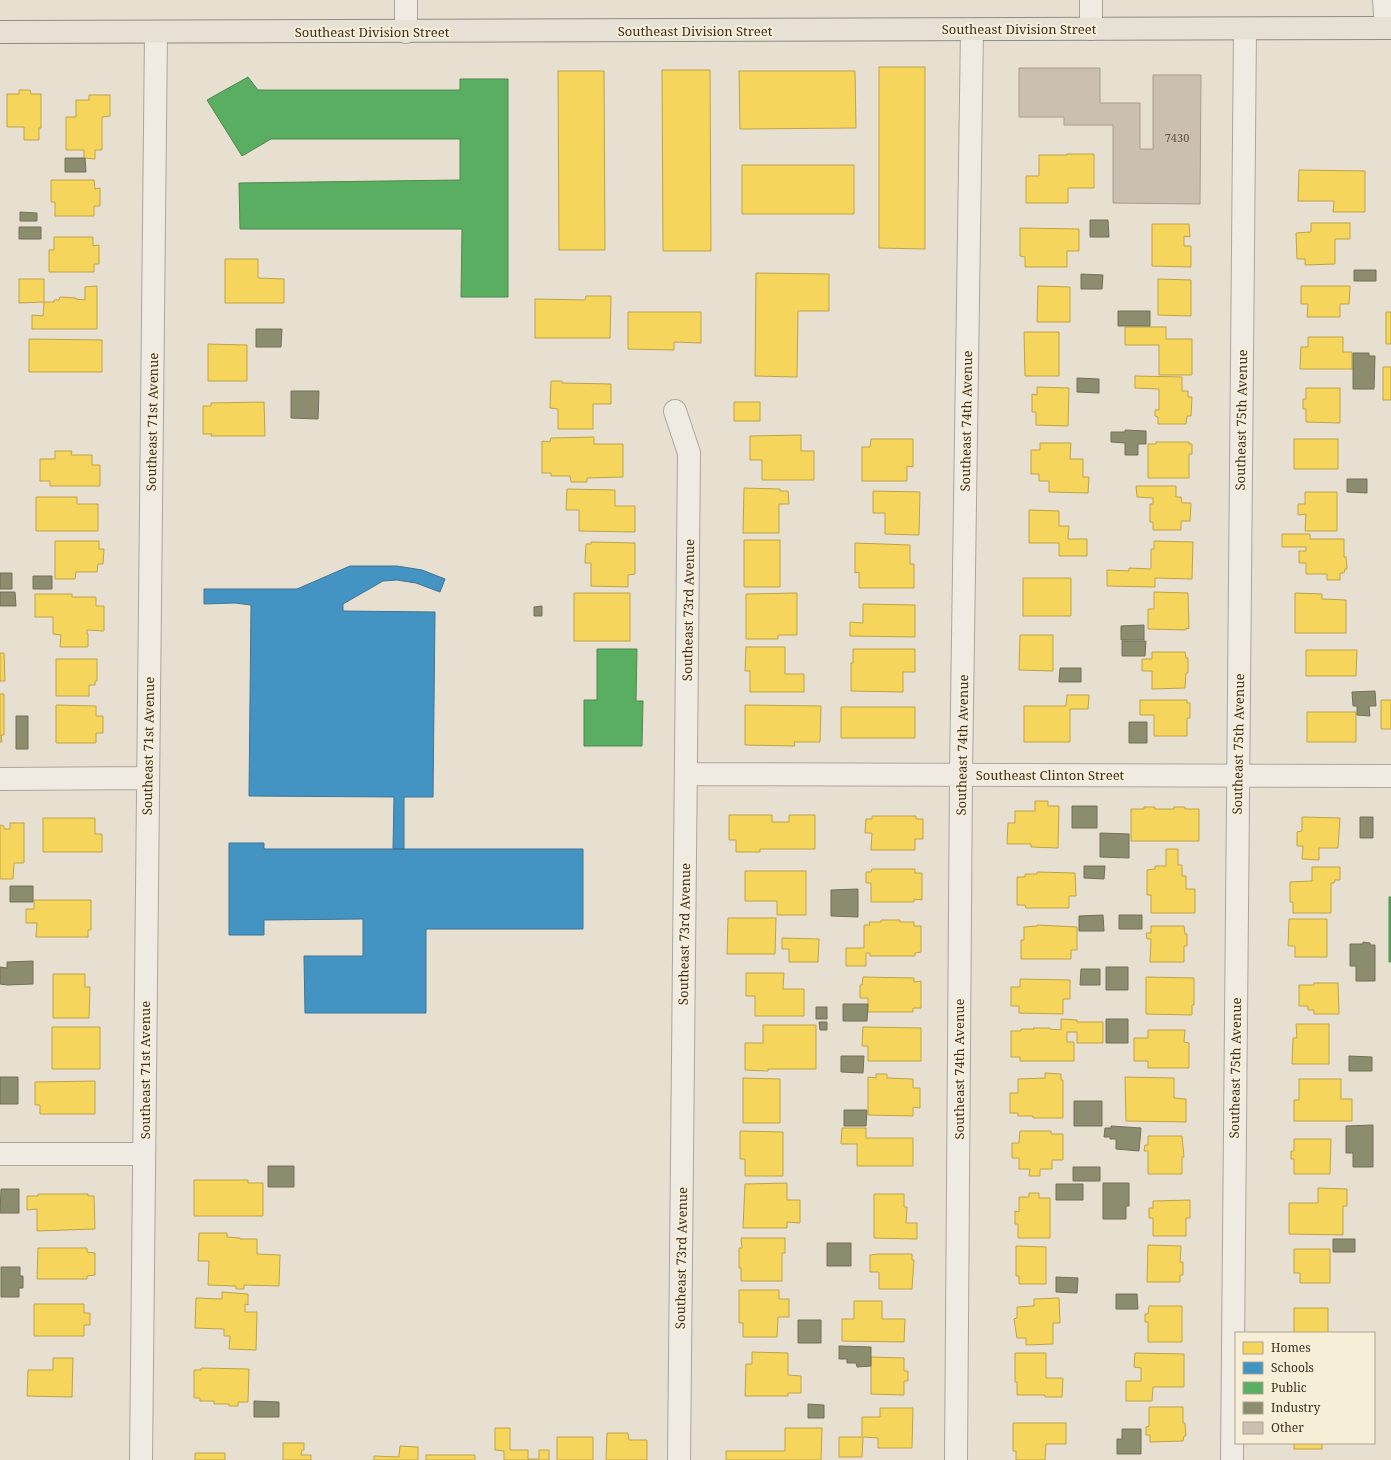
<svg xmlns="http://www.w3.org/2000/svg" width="1391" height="1460" font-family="'Noto Serif',serif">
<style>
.homes{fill:#f6d55c;stroke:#bea34a}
.schools{fill:#4393c3;stroke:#417592}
.public{fill:#5aae61;stroke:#51884e}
.industry{fill:#8c8c6e;stroke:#747057}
.building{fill:#cbbfb2;stroke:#a89c90}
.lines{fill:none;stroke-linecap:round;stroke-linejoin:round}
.minor-casing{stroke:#ada599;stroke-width:24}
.major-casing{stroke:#928b80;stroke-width:24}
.minor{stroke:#efebe3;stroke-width:22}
.major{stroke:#e6e1d4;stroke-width:22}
.labels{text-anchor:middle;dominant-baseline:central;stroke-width:4;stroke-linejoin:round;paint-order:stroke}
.number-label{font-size:11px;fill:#605244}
.street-label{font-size:13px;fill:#3d2e20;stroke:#f7eed8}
</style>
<rect width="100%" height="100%" fill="#e7e0d1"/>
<path class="homes" d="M879 67H925V249L879 248Z
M662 70H710L711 251H663Z
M558 71H604L605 250H559Z
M739 71H855L856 128 740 129Z
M19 90H30L31 94H41V128H39V140H24V127H7V94H19Z
M89 95H110V116L102 117V150H95V159L84 158V150H66V117H76V100H89Z
M1067 154H1094V188H1068V203H1026V176H1039V155H1067Z
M742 165H854V214H742Z
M1299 170 1365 171V212H1333L1334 201H1298Z
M51 180H94L95 189 100 188V206H94V216H55V202H51Z
M1311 223H1350V239H1335V264L1305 265V259H1297L1296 233 1311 232Z
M1152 224H1189L1190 237 1184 236V246H1191V267L1152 266Z
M1020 228 1079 229V251H1067V267H1025V257L1020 256Z
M54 237H93V246L99 245V264H94V272H49V250H54Z
M225 259H258V278L284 279V303H225Z
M756 273 829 274V311H798L797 377 755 376Z
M19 279H44V302H54V300H59L60 297 76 298V299L85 300V287L97 286V329H32V315L43 316 44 302 19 303Z
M1158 279 1191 280V316L1158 315Z
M1038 286 1070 287V322H1037Z
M1301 286H1350L1349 304H1340V317H1307L1308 304H1301Z
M586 296H611L610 338H535V299L585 300Z
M628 312H701V343L674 342V350L628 349Z
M1386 312H1391V344H1386Z
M1125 327H1166V339H1192V375H1159V345H1125Z
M1024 332H1059V376H1025Z
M1308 337H1343V352H1352V369H1300L1301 347H1308Z
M29 339 102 340V372H29Z
M208 344 247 345V381H208Z
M1383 367H1391V400H1383Z
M1135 376 1182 377V391H1188V397H1192L1191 416H1187L1186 424H1158V417L1155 416V410H1159V389L1135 388Z
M551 381H562V383L611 384V404H593V429H558V409L550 408Z
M1037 387 1069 388 1068 426 1036 425V412H1032V394L1037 395Z
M1306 388H1340V423L1306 422V409H1303V399H1306Z
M264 402 265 436H211L212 434H203V406H211V403Z
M734 402H760V421H734Z
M801 435V451H814V480H762V460H750V436Z
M594 437V444H623V477L587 478V482H571L570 476H551V473H542V441L550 442 551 438Z
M871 439H913V467L907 466V481H862V447H870Z
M1294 439H1338V469H1294Z
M1156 442H1189V444H1192V454H1189V478H1148V444H1156Z
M1040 443H1071L1070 459H1083V477H1089L1088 493 1049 492V481H1039V474H1031V450H1040Z
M55 451H72L71 455H92V465H100V486H50V481H40V459H55Z
M1136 486H1176V497H1181L1182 503H1191L1190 521H1181V530H1153V522H1150V504H1153V498L1137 497Z
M744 488 780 489V491H788L789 504H779V533H743Z
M567 489 615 490V506H635V532L579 531V510H566Z
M873 491 920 492 919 535 885 534V513H873Z
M1305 492H1337V531H1305L1306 514 1298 515V504H1305Z
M36 497H77V504H98V531H36Z
M1029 510 1059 511V526H1069L1068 539H1087V556H1059V543H1029Z
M1282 534H1310V539H1344V557H1346L1347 569H1345L1344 573H1340V580H1327V574H1306V563H1299V551H1306V547H1282Z
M744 540H780V587H744Z
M55 541H99V549H104L103 564H98L97 572H76L75 579H55Z
M1154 541 1193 542 1192 579 1155 578V587L1107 586V570L1129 571V568L1151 569V549H1154Z
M591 542 635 543V574L628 575V587L591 586V563H585L586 544H591Z
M855 543 910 545V564H914V588H859V572L855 573Z
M1023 578H1071V616H1023Z
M1154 592 1188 593 1189 629 1186 628V630L1148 629V609H1154Z
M574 593H630V641H574Z
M797 593V635H778V639H746V594Z
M1295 593 1322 594V599L1346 600V633H1295Z
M35 594H72V597H96V606H104V631L87 630V634H88V647H60L61 635 53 634V617H35Z
M863 604 915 605V637L850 636V622L863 623Z
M1020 635H1053V671L1019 670Z
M746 647H785V674H804V692H750V671H745Z
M853 649H915V672H903V692L851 691V663H853Z
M1306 650H1357L1356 676H1306Z
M1152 652H1185L1186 658H1188V673H1186L1185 688 1152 689V671H1142V659H1152Z
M0 653H4L5 681H0Z
M56 659H97V681H95V685H89V696H56Z
M0 694H4V735H1L2 742H0Z
M1067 695H1089L1088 709H1070V742H1024V706H1066Z
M1140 700H1187V703H1190V718H1187V736H1154V715H1140Z
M1381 700H1391V729H1381Z
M56 705 96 706V716H103V733H96V743H56Z
M745 705 821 706 820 742H794L795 746 745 745Z
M841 707H915V738H841Z
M1307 712H1356V742H1307Z
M1035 801H1048V806H1059L1058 848 1031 847V844H1007L1008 823H1015V811H1035Z
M1144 807H1155V809H1174V807H1185V809H1199V841H1131V809H1144Z
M729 815H772V822H789V815H815V849H760V852H736V840H729Z
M872 816H916V819H923V839H915V850H871L872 833H865L866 819H872Z
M1302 817 1340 818 1338 848H1319V860L1302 859 1303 846H1297V832L1302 831Z
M43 818H95V834H102V852H43Z
M10 823H24V863H14L13 879H0V825L4 826V829H10Z
M1166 849H1178V865H1182V876H1186V889H1195V913H1151V895H1147V870L1155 869V866H1166Z
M1312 867H1340V880H1335L1334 883H1331V913H1293V902H1290V882L1312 881Z
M872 869H915V873H922V900L914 899V902H871V883H866V872H871Z
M745 871H806V915H777V901H745Z
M1037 872 1075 873 1076 896H1069V908H1026L1025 905H1017V877H1025V874H1037Z
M34 900H91V930H88V937H36L37 923H26V909H34Z
M728 918H776L775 954H727Z
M1289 919H1327V957H1295V946H1288Z
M881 920H900V922H914V926H921V952L915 953V956H870V953H866V966H846V948H864V925H870L869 922H881Z
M1037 925 1077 927V950H1071V959H1021V940H1024V927L1037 926Z
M1151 926H1184L1185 934H1187V946H1184V962H1150L1151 939H1147L1146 933H1151Z
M782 938 819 939 818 962H789V949H782Z
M746 973H784L783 989H804V1016H755V996H746Z
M53 974H85V987H90L89 1018H53Z
M863 977 914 978V982L921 981V1008H913V1012H868V998H860V985H862Z
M1146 977 1194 978V1005H1192V1015L1146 1014Z
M1020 979 1070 980V999H1063V1014L1019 1013V1006H1011V987H1020Z
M1314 983H1338L1339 1014H1314V1010H1308V1006H1299V985H1314Z
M1061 1019 1077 1020V1022H1103V1043H1077V1032H1067V1042H1074V1061H1020V1057H1011V1031H1021V1029H1034L1033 1028H1050V1029L1061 1030Z
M1296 1024H1329V1064H1292L1293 1038H1297Z
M763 1025H816V1069H768V1071L745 1070V1043H763Z
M52 1027H100V1069H52Z
M863 1027 921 1028V1061H868V1046H862Z
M1148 1030H1185L1184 1042 1189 1043V1068H1148V1061H1134V1038H1148Z
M1045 1073 1061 1074V1080H1063V1118H1033V1116H1018V1113H1010V1093H1018V1079L1045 1078Z
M876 1074H887V1078L913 1079V1088H920V1108L913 1107V1116L868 1115V1077L876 1078Z
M1125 1077 1174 1078V1098L1186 1099V1122L1126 1121Z
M743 1078 780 1079V1123H743Z
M1299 1079H1341V1099H1352V1121H1294V1100H1299Z
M95 1081V1114H40V1105H35V1082Z
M842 1128H866V1138H913V1166H857V1144H841Z
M740 1131 783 1132V1176H745V1159H740Z
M1020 1131H1051V1134H1063V1160H1052V1169H1040V1176H1029L1030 1169H1019V1158H1012V1143H1019Z
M1148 1136H1182L1184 1157H1182V1174H1148V1151H1144L1145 1145H1148Z
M1294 1139H1331L1330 1174H1294V1159H1291V1151H1294Z
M194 1180H248V1183H263V1216H194Z
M787 1183V1200H800V1223L787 1222V1228H743L745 1184Z
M1318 1188 1347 1189V1206H1343V1235L1289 1234V1203H1318Z
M1029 1193H1039V1198H1050V1238H1018V1224H1015V1211L1019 1212V1197H1029Z
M38 1194H88V1196H94L95 1229 37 1231V1209L27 1210V1196H38Z
M874 1194H904V1207H907L906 1223H917V1239L874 1238Z
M1190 1200V1218H1186V1236H1153V1218H1149V1208H1153V1201Z
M199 1233H227V1237L240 1238V1239H257V1254L280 1255 279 1286 244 1285V1289H236V1286L208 1285 209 1261H198Z
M741 1238H785V1253H782V1281H741V1268H739V1248H742Z
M1148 1245 1181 1246 1180 1262H1183V1275H1180V1282H1147Z
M1016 1246 1046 1247V1284H1019V1276H1016Z
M38 1248H87V1252L95 1253V1275L87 1276V1279H37Z
M1294 1249H1330V1283H1300V1273H1294Z
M879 1254H912V1260H914L912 1289H879V1272H870V1255Z
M739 1290H779V1299H789V1317H778L777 1337H743V1323H739Z
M222 1292 248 1294V1305L245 1304V1312H257L256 1350 229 1349 230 1336H224V1329L195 1328 196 1298 222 1299Z
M1059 1298 1060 1323H1053V1344L1026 1345V1338H1017L1014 1319 1017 1318V1307L1034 1306V1299Z
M854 1301H882V1319H905L904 1342 842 1341V1319H854Z
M34 1304H84V1313H90V1325H84V1336H34Z
M1149 1306H1182V1342H1148V1322H1145V1314H1148Z
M1294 1308H1328V1333H1294Z
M752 1352 788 1353V1375L801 1376V1393H788V1396H745L746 1364H752Z
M1015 1353H1046V1378H1063L1062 1397H1045V1395H1017V1382H1015Z
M1135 1353 1184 1354V1387H1153L1152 1401H1126V1381H1141V1368L1134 1367Z
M871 1357 904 1358V1371H908V1381H904V1395L871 1394Z
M53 1358H73L72 1397 27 1396 28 1370H53Z
M201 1368 249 1369 248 1402H238V1406H229V1404H214V1401H200V1398H194V1370H201Z
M1149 1407H1183V1423H1185L1186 1436H1184L1183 1441 1150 1442V1435H1146V1427L1149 1426Z
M880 1408H913L912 1448H878V1438L863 1437 862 1457H839V1437H862V1417H880Z
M1013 1423H1066V1444H1046L1045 1460H1016V1451H1013Z
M495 1428H510V1450H528V1459H539V1450H549V1460H504V1451L495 1450Z
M785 1428H822L821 1460H726V1451H785Z
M607 1433H628L629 1440H647V1460H606Z
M557 1437H593V1460H557Z
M283 1443H304V1450H302L301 1455H311V1460H283Z
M1294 1443H1322V1449H1294Z
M400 1446 418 1447V1460H374V1456L399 1457Z
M195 1453H225V1460H195Z
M426 1455H475V1460H426Z"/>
<path class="schools" d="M350 566H397L422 570 445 579 440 592 416 583 397 580 383 581 343 604V611L435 612 433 797H404V849H393L394 797 249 796 251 605 235 603 204 604V589H297Z
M229 843H264V849H583V929H426V1013H305L304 956H363V919L264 920V935H229Z"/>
<path class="public" d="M248 77 258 90H460V79H508V297H461L462 229H240L239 183 460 180V139H271L242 156 207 100Z
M597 649H637L636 701H643L642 746H584V700H597Z
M1389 897H1391V962H1389Z"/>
<path class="industry" d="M65 158H85L86 172H65Z
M20 212 37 213V221H20Z
M1090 220H1108L1109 237H1090Z
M19 227H41V239H19Z
M1354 270H1376V281H1354Z
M1081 274 1103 275 1102 289H1081Z
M1118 311H1150V326H1118Z
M256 329H282L281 347H256Z
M1353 353H1369V356H1375L1374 389H1353Z
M1077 378 1099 379V393L1077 392Z
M291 391H319L318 419 291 418Z
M1125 430 1146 431V444H1138V455H1125V443L1111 442V432H1125Z
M1347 479H1367V493L1347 492Z
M0 573H12V589H0Z
M33 576H52V589H33Z
M0 592H15L16 606H0Z
M542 606V616H534V607Z
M1144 625V640H1121V626Z
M1122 641H1146L1145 656H1122Z
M1060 668H1081V682H1059Z
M1375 691 1376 706H1369L1370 716 1357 715V706H1353L1352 692Z
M16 716H28V749H16Z
M1129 722H1147V743H1129Z
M1072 806H1097V828H1072Z
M1360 817H1373V838H1360Z
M1100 833 1129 834V858L1100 857Z
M1084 866H1105L1104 879 1084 878Z
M10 886H33V902H10Z
M858 889V917L831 916V890Z
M1103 915 1104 931H1079V916Z
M1119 915H1142V929H1119Z
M1363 942 1370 943V945H1375V981H1356V966H1350V944H1363Z
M33 961V984L7 985 0 984V967L7 968V962Z
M1106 967H1128V990H1106Z
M1081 969H1100V985H1080Z
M843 1004H868L867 1021H843Z
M816 1007H827V1019H816Z
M1106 1019H1128V1043H1106Z
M819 1022H827V1030H820Z
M841 1056H864L863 1073 841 1072Z
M1349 1056 1372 1057V1071H1349Z
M0 1077H18V1104H0Z
M1074 1101H1102V1126H1074Z
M844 1110H867L866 1126H844Z
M1373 1125V1167H1353V1153H1346V1126Z
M1111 1126 1141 1128 1139 1151 1116 1149V1139H1110V1137H1104L1105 1128H1111Z
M268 1166H294V1187H268Z
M1073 1167H1100V1181H1073Z
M1103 1183H1129V1206H1126V1219H1103Z
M1056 1184H1083V1200H1056Z
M1 1189H19V1213H0Z
M1333 1239H1355V1252H1333Z
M827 1243H851V1266H827Z
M1 1267H20V1276H23V1288H19V1297H1Z
M1056 1277 1078 1278 1077 1293 1056 1292Z
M1116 1294H1137L1138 1309H1116Z
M798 1320H821V1343H798Z
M839 1346 871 1347V1366L857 1367 856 1363H847V1359H839Z
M254 1401 279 1402V1417H254Z
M808 1404 824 1405V1418H808Z
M1122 1429H1141V1454H1117V1439H1122Z"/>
<path class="building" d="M1019 68H1100V103H1140V149H1153V75H1201L1200 204 1113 203V125H1064V117H1019Z"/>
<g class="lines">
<g class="minor-casing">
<path id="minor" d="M406 0V32
M1091 0V29
M1384 0 1386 28
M675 411 689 453 679 1460
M686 774 1391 776
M0 779 148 778
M0 1154H144
M141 1460 156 32
M956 1460 961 774 972 30
M1232 1460 1245 29"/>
</g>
<g class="major-casing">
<path id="major" d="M0 32 1391 28"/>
</g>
<use href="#minor" class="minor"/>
<use href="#major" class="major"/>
</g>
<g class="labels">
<g class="number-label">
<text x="1177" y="137">7430</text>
</g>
<g class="street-label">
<text x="1019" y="29">Southeast Division Street</text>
<text x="695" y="31">Southeast Division Street</text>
<text x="372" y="32">Southeast Division Street</text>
<text transform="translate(1241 420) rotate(-89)">Southeast 75th Avenue</text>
<text transform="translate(966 421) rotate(-89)">Southeast 74th Avenue</text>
<text transform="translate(152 422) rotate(-89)">Southeast 71st Avenue</text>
<text transform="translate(688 610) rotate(-89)">Southeast 73rd Avenue</text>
<text transform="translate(1238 744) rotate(-89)">Southeast 75th Avenue</text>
<text transform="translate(962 745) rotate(-89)">Southeast 74th Avenue</text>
<text transform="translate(148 746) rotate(-89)">Southeast 71st Avenue</text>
<text x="1050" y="775">Southeast Clinton Street</text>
<text transform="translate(684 934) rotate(-89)">Southeast 73rd Avenue</text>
<text transform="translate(1235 1068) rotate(-89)">Southeast 75th Avenue</text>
<text transform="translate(959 1069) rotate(-90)">Southeast 74th Avenue</text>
<text transform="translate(145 1070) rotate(-90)">Southeast 71st Avenue</text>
<text transform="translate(681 1258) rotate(-89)">Southeast 73rd Avenue</text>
</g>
</g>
<rect x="1235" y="1332" width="140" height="112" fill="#f7eed8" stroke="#ada18e"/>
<rect x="1243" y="1342" width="20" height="12" fill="#f6d55c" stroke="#ada18e"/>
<text x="1271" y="1352" font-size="12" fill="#3d2e20">Homes</text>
<rect x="1243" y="1362" width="20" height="12" fill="#4393c3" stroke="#ada18e"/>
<text x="1271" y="1372" font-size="12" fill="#3d2e20">Schools</text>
<rect x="1243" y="1382" width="20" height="12" fill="#5aae61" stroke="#ada18e"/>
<text x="1271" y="1392" font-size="12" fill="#3d2e20">Public</text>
<rect x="1243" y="1402" width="20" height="12" fill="#8c8c6e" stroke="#ada18e"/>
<text x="1271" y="1412" font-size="12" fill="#3d2e20">Industry</text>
<rect x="1243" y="1422" width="20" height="12" fill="#cbbfb2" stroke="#ada18e"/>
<text x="1271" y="1432" font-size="12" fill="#3d2e20">Other</text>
</svg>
